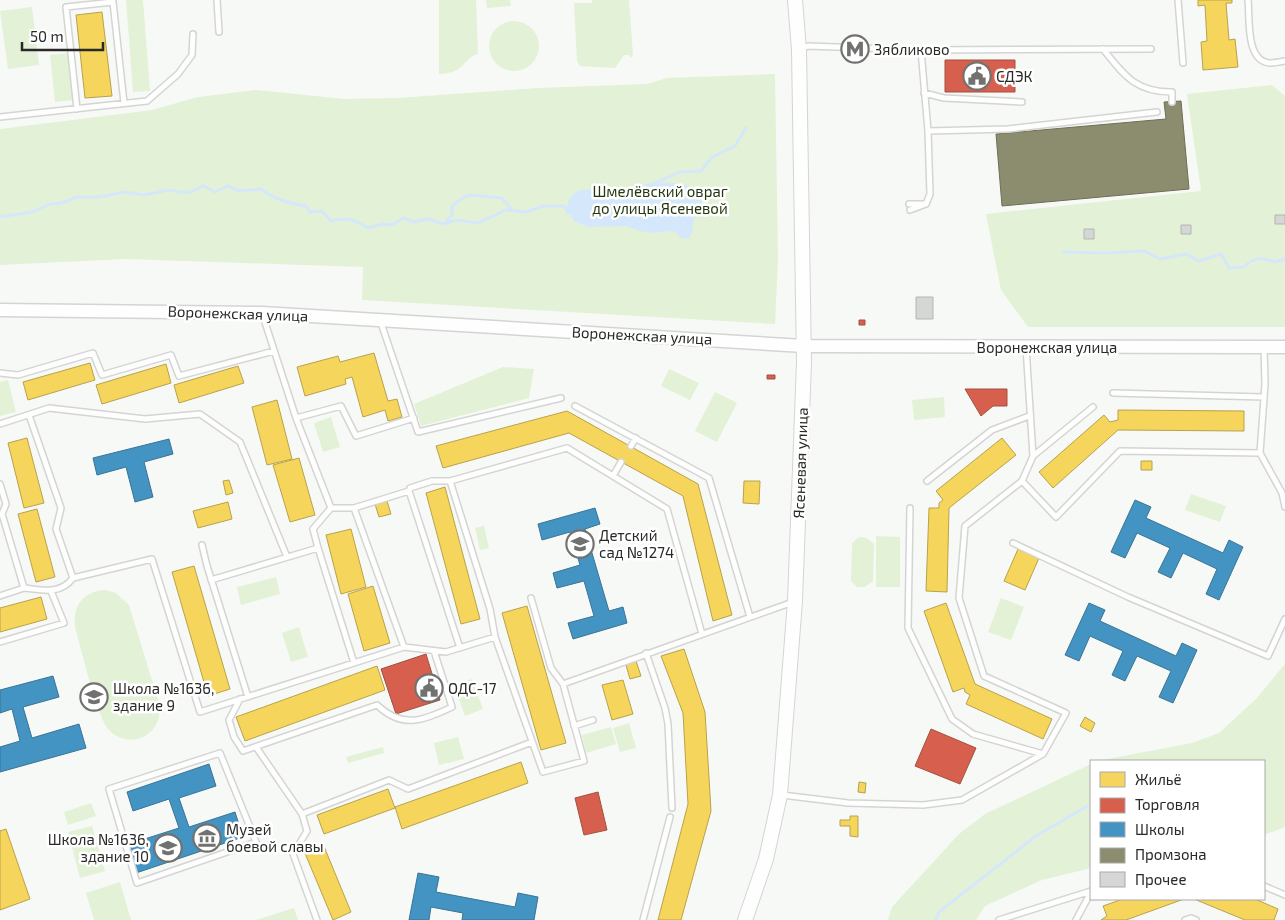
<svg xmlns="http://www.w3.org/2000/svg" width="1285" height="920" font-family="'Exo 2',sans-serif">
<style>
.green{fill:#e3f1d6}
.water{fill:#d5e8fb}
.homes{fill:#f6d55c;stroke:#b8a24c}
.shops{fill:#d6604d;stroke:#a25042}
.schools{fill:#4393c3;stroke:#3b7494}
.industry{fill:#8c8c6e;stroke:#6e6f59}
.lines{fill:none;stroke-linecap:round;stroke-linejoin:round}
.stream{stroke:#d5e8fb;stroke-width:3}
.building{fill:#d5d7d4;stroke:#b3b5b3}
.service-casing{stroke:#d4d5d3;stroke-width:8}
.tertiary-casing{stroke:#d4d5d3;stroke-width:15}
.secondary-casing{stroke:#d4d5d3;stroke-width:16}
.service{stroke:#fefefe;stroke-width:5}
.tertiary{stroke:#fefefe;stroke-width:12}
.secondary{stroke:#fefefe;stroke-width:14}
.labels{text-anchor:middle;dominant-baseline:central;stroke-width:5;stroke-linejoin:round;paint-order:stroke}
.poi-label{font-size:15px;fill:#292a28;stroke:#fff;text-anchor:start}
.park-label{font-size:15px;fill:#24360f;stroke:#fff}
.street-label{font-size:15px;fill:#292a28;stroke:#fff}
</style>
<rect width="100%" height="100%" fill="#f7f9f6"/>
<path class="green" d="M126 0H143L150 91 133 92Z
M439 0H476L478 54C463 58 466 73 439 74Z
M486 0H510L511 6 487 8Z
M592 0H629L633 55 631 58 629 55H624L615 68 580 66 577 61 574 3H592Z
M32 7 39 65 8 69 0 11Z
M489 46a25 25 0 1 1 50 0a25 25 0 1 1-50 0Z
M69 53 74 100 55 102 50 55Z
M775 74 778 259 775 324 362 300 363 267 126 259 0 265V129L152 110 198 97 257 90 344 99 397 98 538 88 647 84 667 78Z
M1272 85 1285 96V327H1028L1001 290 986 214 1201 191 1187 94Z
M503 367 534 369 529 398 421 426 414 404Z
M669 369 699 383 690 400 661 386Z
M8 380 16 412 0 416V382Z
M715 392 737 403 717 442 695 431Z
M944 397 945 417 914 420 912 400Z
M331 417 340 447 323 452 314 423Z
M1191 494 1226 506 1220 522 1185 510Z
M484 526 489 548 480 550 475 528Z
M876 536 900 537V587H876Z
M859 537 867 538 874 544 873 581 865 587H857L851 581 852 543Z
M276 577 280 594 241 605 237 587Z
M105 590 116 593 129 605 159 703C161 715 158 727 148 734 136 743 119 741 109 730 97 717 81 648 75 627 72 606 84 591 105 590Z
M1001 598 1024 607 1011 640 988 632Z
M299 627 308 657 291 662 282 633Z
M1285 664V827L1264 835V761H1097L1192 743 1219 733 1256 699Z
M472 679 483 709 465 716 454 685Z
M629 723 636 748 620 752 613 728Z
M611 727 616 744 586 753 582 735Z
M458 737 464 759 439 765 434 743Z
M383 747 384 753 348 763 346 757Z
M1091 764V868L1042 880 985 906 976 920H888L892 907 959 834 985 814Z
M91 803 96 816 68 825 64 812Z
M92 826 105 871 80 878 68 832Z
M120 882 131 920H94L86 893Z
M294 908 298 920H256Z"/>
<path class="water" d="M651 183C671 182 695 180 702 202L695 214 692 233 688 239 681 238 674 231 647 233 625 226 589 227 575 222 567 210C570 181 593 191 613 191 626 190 639 186 651 183Z"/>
<path class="homes" d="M1198 0H1232V3H1226L1229 40 1235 39 1238 67 1203 70 1201 42 1207 41 1205 5 1198 6Z
M102 12 112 96 85 98 76 15Z
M374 353 388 401 397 399 402 417 388 421 385 410 363 417 352 377 345 379 346 384 305 396 297 367 338 356 340 362Z
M90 363 95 380 28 400 23 382Z
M166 364 171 383 102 404 96 385Z
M238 366 244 383 179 403 174 385Z
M277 400 292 459 267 465 252 407Z
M1118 410 1244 411V431L1118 430 1053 488 1039 472 1104 415 1110 422 1118 420Z
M567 411 698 484 732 615 713 621 683 496 569 433 443 468 436 446Z
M27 438 44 503 24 508 8 443Z
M1002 438 1016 455 949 508 947 592 926 591 929 508H939V503L943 500 936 491Z
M299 458 315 515 290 522 273 465Z
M1141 461H1152V470H1141Z
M229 480 233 493 226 495 223 481Z
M744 481H760L759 504 743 503Z
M445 487 480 619 461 624 426 493Z
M387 501 391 514 379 517 375 504Z
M228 502 232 519 198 528 193 511Z
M37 509 55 577 36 582 18 514Z
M351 529 366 587 341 594 326 535Z
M1018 549 1039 558 1025 590 1004 581Z
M194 566 230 689 208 696 172 572Z
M373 586 390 643 364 651 348 594Z
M41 597 47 619 0 632V608Z
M946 603 975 684 1052 719 1043 739 966 704 970 695 965 692 964 688 953 692 924 611Z
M527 606 566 743 541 750 502 613Z
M684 649 705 712 711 811 681 920H658L688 804 683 713 661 656Z
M635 658 641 676 630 679 626 665Z
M377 666 385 690 245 741 236 717Z
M623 680 633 714 612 720 602 685Z
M1085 717 1095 723 1091 732 1080 726Z
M521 762 528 783 402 829 395 807Z
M859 782 866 783 865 793 858 792Z
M388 789 395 808 324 834 317 815Z
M850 816H858V837L850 836V826H840V820H850Z
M6 829 30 899 0 910V831Z
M323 844 351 912 333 920 304 851Z
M1123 899H1184L1126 920H1101L1107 916 1103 906Z
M1194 899H1255L1278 909 1274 920H1245Z"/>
<path class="shops" d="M945 60H1015V92H945Z
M859 320H865V325H859Z
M767 375H775V379H767Z
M965 389H1007V406H993L981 416Z
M426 654 440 700 396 714 381 669Z
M931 729 976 748 960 784 915 766Z
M598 792 607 830 584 835 575 798Z"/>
<path class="schools" d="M169 439 173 454 144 462 153 497 135 502 126 467 97 475 93 458Z
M1135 500 1151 507 1146 518 1223 553 1229 540 1243 547 1219 600 1206 594 1217 569 1183 553 1171 578 1158 572 1170 548 1137 533 1125 558 1111 552Z
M595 508 600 524 585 529 609 611 623 607 627 623 573 639 568 623 594 616 584 581 557 588 553 573 580 565 570 532 542 540 538 524Z
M1089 603 1105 610 1100 621 1176 656 1182 643 1197 650 1173 703 1159 697 1171 671 1137 656 1125 681 1112 675 1123 651 1090 636 1079 661 1065 655Z
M53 676 59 697 23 707 32 738 79 724 86 748 0 772V747L20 741 12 709 0 713V690Z
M209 764 216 786 179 798 189 827 235 812 243 837 136 873 126 845 179 828 169 799 133 811 127 792Z
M418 873 439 877 436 892 515 907 518 893 538 897 534 920H462L463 913 431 907 429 920H409Z"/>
<path class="industry" d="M1181 101 1189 189 1002 206 996 134 1166 119 1164 102Z"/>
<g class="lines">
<path class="stream" d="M655 183 680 172 701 171 712 157 735 146 746 128
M0 217 32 212 50 204 62 203 77 197H99L125 192 144 195 168 190 188 193 203 186 215 192 227 186 239 191 261 189C275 200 289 203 306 206L310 212 322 211 331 221C350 217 352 219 368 228L382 224 391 225 404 218 414 222 429 219 443 224 457 220 478 223 506 210 526 212 544 206H564L568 213
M447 220 452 215V206L464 197 471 195 502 198 512 210
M1064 252 1106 253 1144 251 1160 259 1186 254 1199 261 1221 254 1229 268 1244 267C1254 257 1261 257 1275 262L1285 259
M936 920 939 912 1036 836 1091 804"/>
</g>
<path class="building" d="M1275 215H1285V224H1275Z
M1181 225H1191V234H1181Z
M1084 229H1094V239H1084Z
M916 297H933V319H916Z"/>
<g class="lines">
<g class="service-casing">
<path id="service" d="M217 0 219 32
M1178 0 1183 63
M1248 0C1250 17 1245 60 1269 63 1274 63 1280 62 1285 61
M1103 49C1124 75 1135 92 1172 92V102
M799 50 808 46 921 50 1151 49
M924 93 944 98 1022 102
M77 109 66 7 113 2 124 103
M0 117 147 101 178 74 192 55 193 34
M928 131 1008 129 1157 112
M909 204H926
M910 210 926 204 930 194 928 131 921 50
M262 313 296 418 341 406 356 436 414 418
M380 320 418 432 561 398
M1026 347 1033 456 1022 481 1056 517 1120 451 1260 453 1265 384 1264 348
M0 373 18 375 93 353 102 375 171 355 179 376 274 351
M1113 393 1264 397
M575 406 709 478 750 617
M0 424 49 408 145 419 200 414 240 442 287 557
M631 446 636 438
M1260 453 1282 493 1285 507
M1033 456 1093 407
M613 476 621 462
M450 481 567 448 667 509 702 634
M927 481 992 430 1029 416
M0 484 6 504 2 514 24 588C43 590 60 595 73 578L56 529 61 508 29 415
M331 508H354L404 647
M354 508 409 491
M910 508 908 628 952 719 973 734 1043 754
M1013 543 1128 597 1268 656 1285 619
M202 545 207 566 248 697
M318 548 354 663
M73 578 152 559 200 712 404 647 446 652 495 637 543 772 584 761 563 684 793 602
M211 580 318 548 313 529 331 508 296 418
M0 596 24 588
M531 598 551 668 563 684
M0 642 64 623 51 591
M460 648 409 491 410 488 432 481H450L490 609 495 637
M646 653 665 708 668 724 672 808
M240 699 229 720 234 737 243 751 377 705C402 729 423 721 452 707L434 651
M574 726 593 720
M256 747 302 814
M220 753 256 842 137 883 109 789Z
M782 795 848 803 923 805 962 800 1043 754 1066 713 984 676 959 598 965 526 1022 481
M1264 886 1285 895
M317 920 293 854 307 831 302 814 389 780 408 789 532 742
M643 920 670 817
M999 920 1091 891
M1076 920 1091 892
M1185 920 1191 918 1196 920"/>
</g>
<g class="tertiary-casing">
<path id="tertiary" d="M0 310 262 313 804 346 1285 347"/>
</g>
<g class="secondary-casing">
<path id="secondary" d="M745 920 766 859 780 795 795 601 804 362 799 50 795 0"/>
</g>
<use href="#service" class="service"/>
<use href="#tertiary" class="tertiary"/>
<use href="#secondary" class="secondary"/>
</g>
<defs>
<g id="metro-ring" transform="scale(1.4375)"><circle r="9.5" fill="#fff" stroke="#717270" stroke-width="1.5"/><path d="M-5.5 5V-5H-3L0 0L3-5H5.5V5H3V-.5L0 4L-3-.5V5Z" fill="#717270"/></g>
<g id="civic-ring" transform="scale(1.4375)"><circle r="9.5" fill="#fff" stroke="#717270" stroke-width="1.5"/><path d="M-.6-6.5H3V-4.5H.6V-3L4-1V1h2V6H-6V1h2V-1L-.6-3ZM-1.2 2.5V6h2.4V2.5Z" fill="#717270"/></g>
<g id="school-ring" transform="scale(1.4375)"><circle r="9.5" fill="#fff" stroke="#717270" stroke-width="1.5"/><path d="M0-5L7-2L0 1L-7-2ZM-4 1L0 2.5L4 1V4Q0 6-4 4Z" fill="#717270"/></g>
<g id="museum-ring" transform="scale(1.4375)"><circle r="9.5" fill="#fff" stroke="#717270" stroke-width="1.5"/><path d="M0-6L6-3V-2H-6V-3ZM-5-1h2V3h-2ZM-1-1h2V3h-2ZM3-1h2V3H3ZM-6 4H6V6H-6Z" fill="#717270"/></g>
</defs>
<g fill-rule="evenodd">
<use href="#metro-ring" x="855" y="49"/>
<use href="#civic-ring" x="977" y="76"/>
<use href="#school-ring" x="580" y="544"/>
<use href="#civic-ring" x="429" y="688"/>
<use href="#school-ring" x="94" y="697"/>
<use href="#museum-ring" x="207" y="838"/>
<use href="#school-ring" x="168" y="848"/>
</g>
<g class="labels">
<g class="poi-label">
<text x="874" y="49">Зябликово</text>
<text x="996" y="76">СДЭК</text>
<text x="599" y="535">Детский<tspan x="599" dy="17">сад №1274</tspan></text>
<text x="113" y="688">Школа №1636,<tspan x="113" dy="17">здание 9</tspan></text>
<text x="448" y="688">ОДС-17</text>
<text x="226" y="829">Музей<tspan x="226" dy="17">боевой славы</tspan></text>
<text x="149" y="839" text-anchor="end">Школа №1636,<tspan x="149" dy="17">здание 10</tspan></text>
</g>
<g class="park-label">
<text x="660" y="191">Шмелёвский овраг<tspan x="660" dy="17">до улицы Ясеневой</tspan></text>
</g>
<g class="street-label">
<text transform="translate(238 313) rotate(2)">Воронежская улица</text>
<text transform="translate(642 335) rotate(3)">Воронежская улица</text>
<text x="1047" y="347">Воронежская улица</text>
<text transform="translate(800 463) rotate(-88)">Ясеневая улица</text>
</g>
</g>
<rect x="1090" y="760" width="175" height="140" fill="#ffffff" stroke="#a9aaa9"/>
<rect x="1100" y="772" width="25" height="15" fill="#f6d55c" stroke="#a9aaa9"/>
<text x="1135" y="785" font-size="15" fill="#292a28">Жильё</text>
<rect x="1100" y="798" width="25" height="15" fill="#d6604d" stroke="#a9aaa9"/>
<text x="1135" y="810" font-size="15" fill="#292a28">Торговля</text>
<rect x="1100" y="822" width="25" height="15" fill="#4393c3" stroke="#a9aaa9"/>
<text x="1135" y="835" font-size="15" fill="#292a28">Школы</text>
<rect x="1100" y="848" width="25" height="15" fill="#8c8c6e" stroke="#a9aaa9"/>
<text x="1135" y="860" font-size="15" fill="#292a28">Промзона</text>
<rect x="1100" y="872" width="25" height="15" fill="#d5d7d4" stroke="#a9aaa9"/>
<text x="1135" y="885" font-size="15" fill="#292a28">Прочее</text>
<path d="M22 42v8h81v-8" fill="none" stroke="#292a28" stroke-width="2.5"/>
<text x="30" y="42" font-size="15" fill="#292a28" stroke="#ffffff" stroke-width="4" paint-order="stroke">50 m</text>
</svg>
